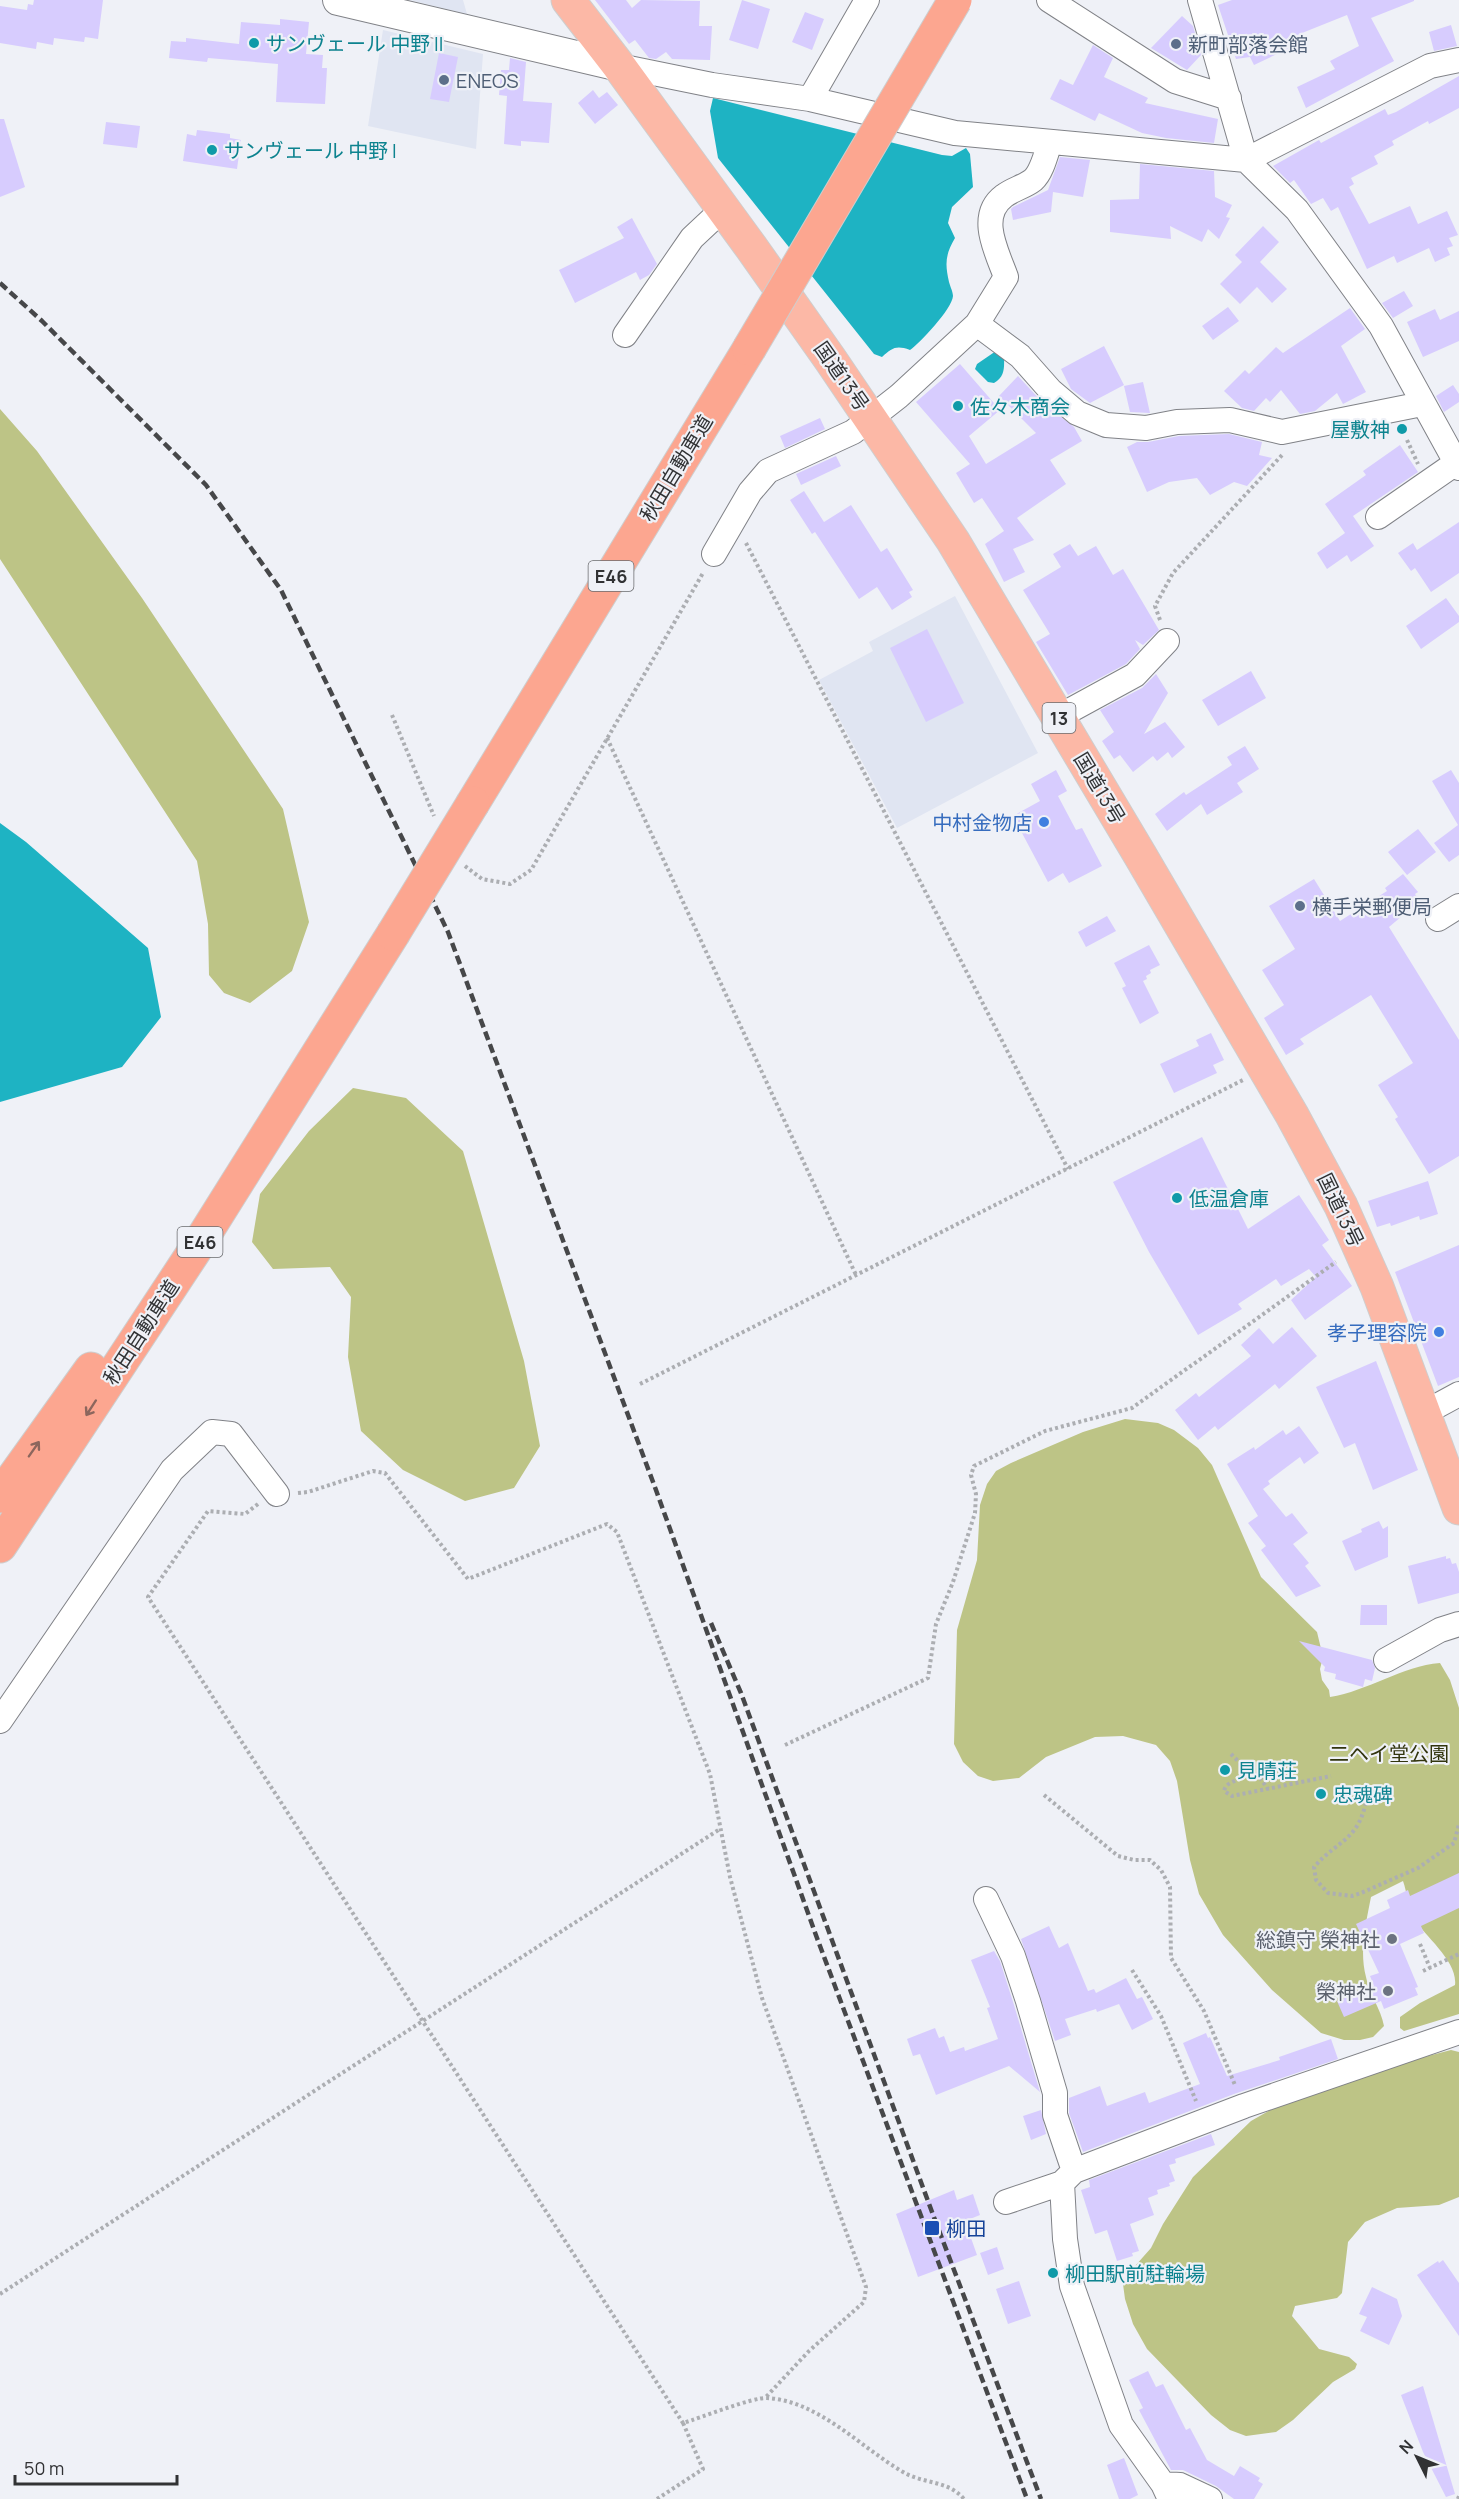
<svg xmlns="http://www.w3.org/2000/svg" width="1459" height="2499" font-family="Manrope,'Noto Sans JP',sans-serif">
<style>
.built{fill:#e0e5f2}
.green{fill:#bdc486}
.water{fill:#1eb3c3}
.building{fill:#d7ccfe}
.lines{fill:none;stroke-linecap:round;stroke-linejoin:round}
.minor-casing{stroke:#808287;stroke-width:26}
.tertiary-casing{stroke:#808287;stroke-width:32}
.trunk-casing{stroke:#cecece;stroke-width:35}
.motorway-casing{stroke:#cecece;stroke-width:35}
.path{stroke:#acaeb2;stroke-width:4;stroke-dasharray:3 3;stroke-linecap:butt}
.minor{stroke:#fff;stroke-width:24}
.tertiary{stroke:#fff;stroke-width:30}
.trunk{stroke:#fcb8a6;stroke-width:33}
.motorway{stroke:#fca690;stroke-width:33}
.rail{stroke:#464749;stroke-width:4.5;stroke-dasharray:9 4.5;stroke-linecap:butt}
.motorway-bridge-casing{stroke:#cecece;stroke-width:35;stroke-linecap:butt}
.motorway-bridge{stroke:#fca690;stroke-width:33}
.oneway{stroke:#8c665d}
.culture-dot{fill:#0f9aa8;stroke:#eff1f7;stroke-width:2}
.service-dot{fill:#5c6f8a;stroke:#eff1f7;stroke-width:2}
.shop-dot{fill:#3f7fe0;stroke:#eff1f7;stroke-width:2}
.worship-dot{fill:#6b7280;stroke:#eff1f7;stroke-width:2}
.transit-dot{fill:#1a4fb4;stroke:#eff1f7;stroke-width:2}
.labels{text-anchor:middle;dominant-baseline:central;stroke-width:4.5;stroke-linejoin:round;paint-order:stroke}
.shield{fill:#eff1f7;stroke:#6a6b6e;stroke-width:1.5}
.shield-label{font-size:18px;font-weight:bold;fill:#313234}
.culture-label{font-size:20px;fill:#0d838f;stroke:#eff1f7;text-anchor:start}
.service-label{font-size:20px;fill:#4e5e75;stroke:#eff1f7;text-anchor:start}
.street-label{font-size:20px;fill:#313234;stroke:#eff1f7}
.shop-label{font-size:20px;fill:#366cbe;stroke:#eff1f7;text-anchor:end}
.park-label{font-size:20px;fill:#32350e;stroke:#eff1f7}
.worship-label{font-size:20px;fill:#5b616d;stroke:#eff1f7;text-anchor:end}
.transit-label{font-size:20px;fill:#164399;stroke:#eff1f7;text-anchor:start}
</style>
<rect width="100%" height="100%" fill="#eff1f7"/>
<path class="built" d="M410 0H463L467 14H466Z
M383 30 483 54 476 149 368 126Z
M955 596 1038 753 897 828 819 680 873 651 869 642Z"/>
<path class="green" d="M0 409 37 451 142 598 283 809 309 922 292 971 250 1003 224 993 209 975 208 924 197 861 0 559Z
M353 1088 406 1098 463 1151 524 1361 540 1446 514 1488 465 1501 403 1470 361 1431 348 1357 351 1297 330 1267 273 1269 252 1242 260 1194 309 1131Z
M1125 1419 1158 1423 1174 1430 1198 1448 1212 1465 1261 1577 1317 1632 1323 1657 1320 1669 1322 1680 1329 1690 1330 1697C1368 1691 1402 1666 1440 1663L1450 1680 1459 1708V2014L1404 2031 1400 2028V2017L1420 2003 1455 1985C1458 1961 1425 1937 1414 1918 1408 1907 1407 1892 1403 1881L1371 1897C1366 1923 1359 1951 1366 1977 1369 1994 1381 2009 1384 2026L1373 2037 1360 2040H1344L1321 2033 1272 1990 1223 1935 1199 1894 1190 1860 1177 1781 1170 1761 1156 1745 1123 1736 1095 1737 1046 1757 1019 1778 993 1781 978 1776 963 1762 954 1744 957 1630 977 1560 980 1505 987 1484 996 1471 1011 1463 1083 1432Z
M1451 2050 1459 2052V2197L1439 2205 1397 2208 1365 2222 1348 2242 1342 2293 1337 2298 1295 2306 1292 2316 1319 2349 1349 2357 1357 2364 1355 2369 1333 2382 1293 2420 1276 2432 1246 2436 1230 2430 1211 2415 1147 2349 1133 2324 1125 2299 1123 2284 1128 2274 1151 2248 1163 2224 1193 2177 1251 2121 1284 2102 1409 2061Z"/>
<path class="water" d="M713 98 942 155 952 156 966 148 970 154 973 187 952 207 948 223 955 238C945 255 945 264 949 282 950 286 953 292 953 296 952 309 920 343 910 350 896 345 892 348 882 357L874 354 718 158 710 111Z
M996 351 1004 353C1004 366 1006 376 994 383L988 382 975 369 977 364Z
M0 823 26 842 148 948 161 1017 122 1067 0 1102Z"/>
<path class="building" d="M34 0H103L98 39 85 37 84 42 54 38 53 45 37 42 36 49 0 43V6L27 10 28 4 33 5Z
M595 0H626L632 8 641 0 700 1 699 26H712L710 60 672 59 666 52 656 59 649 58 635 40 629 44Z
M742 0 770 9 758 49 729 40Z
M1232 0H1414V1L1371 18 1394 61 1306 108 1297 87 1335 69 1330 61 1359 46 1347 15 1297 35 1300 43 1254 65 1250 57 1236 59 1218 5Z
M805 12 824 19 812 50 792 42Z
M1182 16 1193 26 1201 55 1187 70 1151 48Z
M280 19 309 22 306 54 323 55 322 68H327L325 104 276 102 278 64 208 58 207 62 169 58 171 41 186 42V38L239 44 241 22 280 25Z
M1451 25 1457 46 1434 51 1429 32Z
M1093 45 1113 58 1104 77 1148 98 1145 103 1218 119 1214 143 1166 138 1142 133 1099 113 1095 121 1050 99 1060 79 1073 85Z
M439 53 458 57 449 102 430 99Z
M510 58 526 62 523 101 552 103 549 143 521 141V146L504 144 507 96 499 95 501 70H509Z
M1459 76V108L1429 124 1428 121 1392 141 1394 145 1374 156 1378 164 1351 178 1354 184 1349 187 1369 224 1410 206 1418 224 1447 211 1458 235 1449 238 1453 246 1447 248 1450 255 1435 262 1429 248 1397 263 1394 256 1367 269 1338 207 1331 211 1323 198 1311 204 1294 180 1290 183 1273 166 1319 140 1321 143 1385 109 1388 115 1396 112Z
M593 90 599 98 607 92 618 105 595 124 578 103Z
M0 119H4L25 187 0 197Z
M106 122 140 126 137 148 103 144Z
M197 130 230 134V138L241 140 237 169 183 161 187 134 196 136Z
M1060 157 1090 160 1083 197 1053 192 1051 212 1013 220 1011 209 1013 207 1048 190Z
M1140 164 1214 171 1215 197 1232 205 1226 217 1230 218 1219 239 1208 229 1202 242 1170 226 1171 239 1110 232V200L1139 199Z
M632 218 657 264 649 275 640 280 636 272 575 303 559 270 624 238 617 227Z
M1263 226 1279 242 1260 262 1287 289 1272 303 1257 287 1240 304 1220 284 1242 262 1235 255Z
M1404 291 1413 306 1393 318 1382 303Z
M1228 307 1239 321 1213 340 1202 326Z
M1350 308 1365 329 1341 346 1366 392 1343 404 1337 393 1315 411 1300 414 1281 390 1270 402 1266 398 1254 411 1242 408 1224 391 1245 370 1249 374 1276 347 1283 353Z
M1435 309 1440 320 1459 311V341L1423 357 1407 322Z
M1104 346 1124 385 1090 403 1071 389 1061 369Z
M960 364 1000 410 969 436 986 464 1036 433 999 396 1018 376 1042 402 1074 427 1082 441 1050 460 1066 484 1017 518 1034 540 1013 549 1025 572 1004 582 985 544 1004 531 982 498 974 503 956 473 970 464 916 402Z
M1143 382 1150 413 1130 412 1124 386Z
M1453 385 1459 394V402L1444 412 1436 396Z
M820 418 825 429 785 448 780 436Z
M1229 434 1262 442 1259 455 1272 458 1247 486 1234 482 1210 495 1197 478 1169 482 1147 492 1127 447 1137 442H1148L1179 436Z
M1400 445 1418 472 1353 516 1374 546 1351 562 1347 555 1327 569 1317 553 1345 533 1325 504 1366 475 1363 471Z
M836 456 841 466 801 485 796 474Z
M804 491 824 522 851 505 881 552 887 548 913 590 909 592 912 597 892 610 877 587 859 599 815 532 812 534 790 500Z
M1459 522V573L1431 592 1415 568 1411 571 1398 553 1413 543 1417 550Z
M1070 544 1078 556 1096 546 1113 575 1123 569 1159 630 1143 645 1135 640 1140 649 1126 664 1068 695 1036 642 1050 634 1023 590 1061 567 1053 554Z
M1446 598 1459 616V622L1421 649 1406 626Z
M927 629 964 703 926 722 890 648Z
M1251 671 1266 698 1218 726 1202 700Z
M1156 674 1168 693 1144 734 1165 722 1185 747 1172 758 1168 752 1157 761 1153 756 1133 772 1120 755 1114 759 1102 741 1114 732 1100 710 1142 688Z
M1245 746 1259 769 1237 783 1243 792 1207 815 1201 804 1167 831 1155 814 1184 792 1186 795 1232 765 1227 757Z
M1056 770 1067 791 1058 796 1076 830 1082 828 1102 866 1069 883 1063 873 1048 882 1013 816 1040 801 1031 784Z
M1451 770 1459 783V855L1449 862 1434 843 1458 825 1432 781Z
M1418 829 1436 852 1407 875 1388 852Z
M1403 874 1418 892 1415 894 1420 901 1389 927 1459 1040V1156L1429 1174 1395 1119 1398 1117 1378 1085 1413 1063 1371 995 1300 1039 1304 1044 1286 1055 1264 1018 1284 1005 1262 970 1295 949 1269 906 1314 879 1340 921 1387 891 1385 888Z
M1107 916 1116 931 1086 947 1078 932Z
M1149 945 1160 965 1150 970 1151 973 1146 976 1147 979 1143 981 1159 1013 1140 1024 1122 988 1126 986 1114 963Z
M1211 1033 1224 1060 1213 1065 1217 1073 1174 1093 1160 1064 1199 1046 1196 1040Z
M1202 1137 1248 1229 1299 1195 1329 1240 1322 1245 1352 1286 1305 1320 1291 1300 1316 1277 1309 1269 1281 1286 1276 1279 1238 1304 1242 1309 1198 1335 1149 1252 1113 1182Z
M1428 1181 1438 1214 1420 1220 1419 1216 1391 1226 1390 1223 1377 1227 1368 1201Z
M1459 1245V1377L1438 1386 1395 1272Z
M1292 1327 1317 1356 1279 1389 1275 1384 1218 1430 1215 1426 1198 1440 1175 1410 1196 1393 1199 1397 1251 1356 1241 1345 1259 1328 1273 1344Z
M1376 1361 1418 1470 1373 1490 1355 1443 1344 1448 1316 1387Z
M1299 1426 1319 1453 1304 1464 1300 1457 1268 1481 1270 1484 1263 1489 1286 1517 1292 1513 1308 1533 1293 1544 1309 1563 1305 1566 1321 1586 1296 1597 1261 1550 1266 1546 1248 1523 1258 1516 1227 1464 1254 1447 1255 1450 1283 1430 1286 1435Z
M1379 1521 1383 1529 1388 1526V1557L1355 1571 1342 1541 1362 1532 1361 1529Z
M1446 1556V1559L1450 1558 1452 1564 1456 1563 1459 1572V1593L1418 1604 1408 1566Z
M1361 1605H1387V1625H1360Z
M1299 1641 1372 1660 1375 1668 1372 1681 1365 1679 1363 1687 1335 1679 1336 1674 1324 1671 1325 1667Z
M1459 1873V1908L1421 1926 1424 1933 1400 1944 1418 1987 1415 1988 1418 1995 1384 2009 1381 2001 1344 2017 1337 2001 1374 1986 1370 1976 1379 1973 1356 1924 1390 1908 1387 1900 1408 1890 1410 1896Z
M1049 1926 1059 1948 1068 1943 1088 1991 1094 1989 1096 1993 1126 1978 1137 1999 1142 1997 1153 2019 1132 2030 1119 2004 1097 2012 1096 2009 1065 2019 1071 2035 1055 2041 1021 1939Z
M994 1951 1000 1961 1014 2005 1040 2092 1009 2066 936 2095 920 2054 913 2056 907 2039 935 2028 939 2038 944 2036 950 2052 964 2047 965 2051 998 2039 987 2008 990 2007 971 1960Z
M1206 2033 1208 2038 1210 2037 1227 2076 1280 2060 1279 2057 1331 2039 1338 2059 1234 2094 1083 2152 1069 2113V2098L1100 2086 1107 2106 1145 2092 1149 2103 1200 2084 1183 2043Z
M1041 2110 1046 2134 1031 2140 1023 2116Z
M1211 2134 1215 2145 1175 2159 1176 2163 1169 2165 1175 2181 1169 2183 1170 2186 1157 2190 1158 2194 1148 2198 1154 2215 1130 2224 1139 2251 1132 2253 1133 2256 1117 2261 1107 2230 1095 2234 1081 2190 1090 2187 1089 2180Z
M954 2190 957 2200 973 2194 980 2215 965 2221 977 2255 918 2277 896 2214Z
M997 2247 1004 2269 988 2275 980 2253Z
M1443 2260 1459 2283V2336L1417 2275 1438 2261 1439 2263Z
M1019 2281 1031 2316 1008 2324 996 2289Z
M1372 2287 1397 2299 1402 2316 1389 2345 1360 2331 1367 2317 1359 2314Z
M1148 2371 1156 2387 1163 2384 1186 2430 1190 2428 1207 2460 1234 2476 1240 2466 1260 2478 1258 2481 1263 2484 1254 2499H1234L1216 2486 1183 2470H1171L1139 2410 1143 2408 1129 2380Z
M1423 2386 1455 2494 1446 2497 1423 2452 1401 2395Z
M1124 2458 1138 2495 1130 2499H1119L1107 2465Z"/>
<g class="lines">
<g class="minor-casing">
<path id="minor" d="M1049 0 1175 81 1229 98
M1200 0 1246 160 1297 210 1381 326 1459 468
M619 66 712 85 810 99 955 133 1246 160 1430 66 1459 60
M810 99 867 0
M977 324 1020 356 1051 391 1077 413 1106 425 1146 428 1177 422 1230 420 1282 432 1422 404
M625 335 692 238 723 209
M1378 517 1456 463
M714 554 750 492 768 471 853 432 899 396 977 324 1006 277C997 252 977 216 1004 196 1013 189 1024 187 1033 180 1042 172 1046 154 1050 142
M1058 717 1135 675 1167 641
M1438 919 1459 906
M1424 1413 1459 1394
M1386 1660 1440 1630 1459 1624
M0 1721 172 1470 212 1432 231 1434 277 1494
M986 1899 1013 1956 1028 2001 1055 2093V2115L1074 2171
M1062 2183 1065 2239 1072 2286 1121 2425 1163 2484 1170 2499
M1006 2202 1062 2183 1074 2171 1244 2106 1459 2032
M1163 2484 1180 2485 1210 2499"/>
</g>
<g class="tertiary-casing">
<path id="tertiary" d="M338 0 619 66"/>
</g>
<g class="trunk-casing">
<path id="trunk" d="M568 0 619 66 751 247 830 359 953 541 1140 855 1292 1115 1341 1206 1377 1287 1459 1508"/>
</g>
<g class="motorway-casing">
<path id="motorway" d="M473 803 749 349
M0 1496 91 1369
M0 1546 195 1250 393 934"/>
</g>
<path class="path" d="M1407 440 1418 464
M746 543 1068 1169
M1160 620 1155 606 1173 573 1283 454
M392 715 434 816
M607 738 856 1275
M465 866 482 879 510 884 531 870 703 573
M640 1384 1243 1080
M298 1493 308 1492 373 1471 385 1473 468 1579 607 1524 617 1532 710 1774 730 1877 762 1998 866 2287 864 2302 809 2351 765 2398
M258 1504 245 1514 208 1511 148 1597 683 2423
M785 1745 928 1678 936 1624 953 1582 975 1513 976 1494 971 1475 974 1466 1045 1431 1132 1408 1336 1262
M1231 1754 1240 1763 1244 1775C1238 1782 1226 1781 1224 1791L1232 1796 1331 1776
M1241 1763 1258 1775 1268 1789
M1044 1795 1118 1856 1134 1860H1150L1161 1870 1170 1887 1171 1958 1204 2011 1235 2085
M1367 1797C1359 1841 1340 1838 1314 1867L1316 1880 1328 1893 1352 1896 1361 1893 1418 1868 1454 1843 1459 1824
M1420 1944 1430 1968
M1132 1970 1161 2016 1196 2101
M1423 1971 1459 1954
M0 2294 720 1829
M657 2499 703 2469 683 2423C700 2418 753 2397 767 2398 819 2401 860 2447 903 2472 923 2484 948 2480 964 2499
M1458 2499 1459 2496"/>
<use href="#minor" class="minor"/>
<use href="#tertiary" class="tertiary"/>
<use href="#trunk" class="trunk"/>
<use href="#motorway" class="motorway"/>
<path class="rail" d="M0 283 42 321 206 485 281 590 448 932 656 1490 817 1938 1027 2499
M711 1623 741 1693 932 2212 1041 2499"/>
<g class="motorway-bridge-casing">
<path id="motorway-bridge" d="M749 349 955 0
M393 934 473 803"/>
</g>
<use href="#motorway-bridge" class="motorway-bridge"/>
</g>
<defs><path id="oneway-shaft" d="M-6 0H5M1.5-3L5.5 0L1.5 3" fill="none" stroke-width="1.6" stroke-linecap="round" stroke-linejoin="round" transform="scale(1.5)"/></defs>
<g class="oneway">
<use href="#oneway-shaft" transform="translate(91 1408) rotate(123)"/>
<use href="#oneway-shaft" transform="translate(34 1449) rotate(-55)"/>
</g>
<g class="culture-dot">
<circle cx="254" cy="43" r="6"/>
<circle cx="212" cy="150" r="6"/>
<circle cx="958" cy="406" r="6"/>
<circle cx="1402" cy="429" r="6"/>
<circle cx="1177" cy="1198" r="6"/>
<circle cx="1225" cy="1770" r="6"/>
<circle cx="1321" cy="1794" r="6"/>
<circle cx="1053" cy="2273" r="6"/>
</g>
<g class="service-dot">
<circle cx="1176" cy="44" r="6"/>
<circle cx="444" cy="80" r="6"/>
<circle cx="1300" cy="906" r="6"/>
</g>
<g class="shop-dot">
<circle cx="1044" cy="822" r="6"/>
<circle cx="1439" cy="1332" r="6"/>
</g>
<g class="worship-dot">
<circle cx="1392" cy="1939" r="6"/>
<circle cx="1388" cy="1991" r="6"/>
</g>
<rect class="transit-dot" x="924" y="2220" width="16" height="16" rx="3"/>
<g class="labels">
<g class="shield">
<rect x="588.5" y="561" width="45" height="30" rx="4.5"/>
<rect x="1042.5" y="703" width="33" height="30" rx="4.5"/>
<rect x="177.5" y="1227" width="45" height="30" rx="4.5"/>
</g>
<g class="shield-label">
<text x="611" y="576">E46</text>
<text x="1059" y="718">13</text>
<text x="200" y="1242">E46</text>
</g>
<g class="culture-label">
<text x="266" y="43">サンヴェール 中野 II</text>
<text x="224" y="150">サンヴェール 中野 I</text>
<text x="970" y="406">佐々木商会</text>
<text x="1390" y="429" text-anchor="end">屋敷神</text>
<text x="1189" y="1198">低温倉庫</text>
<text x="1237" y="1770">見晴荘</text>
<text x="1333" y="1794">忠魂碑</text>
<text x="1065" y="2273">柳田駅前駐輪場</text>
</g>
<g class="service-label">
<text x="1188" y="44">新町部落会館</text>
<text x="456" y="80">ENEOS</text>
<text x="1312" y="906">横手栄郵便局</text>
</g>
<g class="street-label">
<text transform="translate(842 376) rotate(55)">国道13号</text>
<text transform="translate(676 468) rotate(-59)">秋田自動車道</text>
<text transform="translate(1100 788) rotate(59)">国道13号</text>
<text transform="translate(1341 1210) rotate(64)">国道13号</text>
<text transform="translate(141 1332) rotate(-57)">秋田自動車道</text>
</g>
<g class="shop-label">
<text x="1032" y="822">中村金物店</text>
<text x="1427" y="1332">孝子理容院</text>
</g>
<g class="park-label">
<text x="1389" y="1753">二ヘイ堂公園</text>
</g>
<g class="worship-label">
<text x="1380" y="1939">総鎮守 榮神社</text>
<text x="1376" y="1991">榮神社</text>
</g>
<g class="transit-label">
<text x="946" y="2228">柳田</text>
</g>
</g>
<g transform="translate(1417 2457) rotate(313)" stroke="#eff1f7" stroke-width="4.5" paint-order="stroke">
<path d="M0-4.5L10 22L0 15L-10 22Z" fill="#313234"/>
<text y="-9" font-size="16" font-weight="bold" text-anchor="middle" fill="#313234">N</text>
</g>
<path d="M15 2475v9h162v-9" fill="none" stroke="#313234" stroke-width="3"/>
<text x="24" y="2475" font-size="18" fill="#313234" stroke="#eff1f7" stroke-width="4.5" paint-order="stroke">50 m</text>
</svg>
